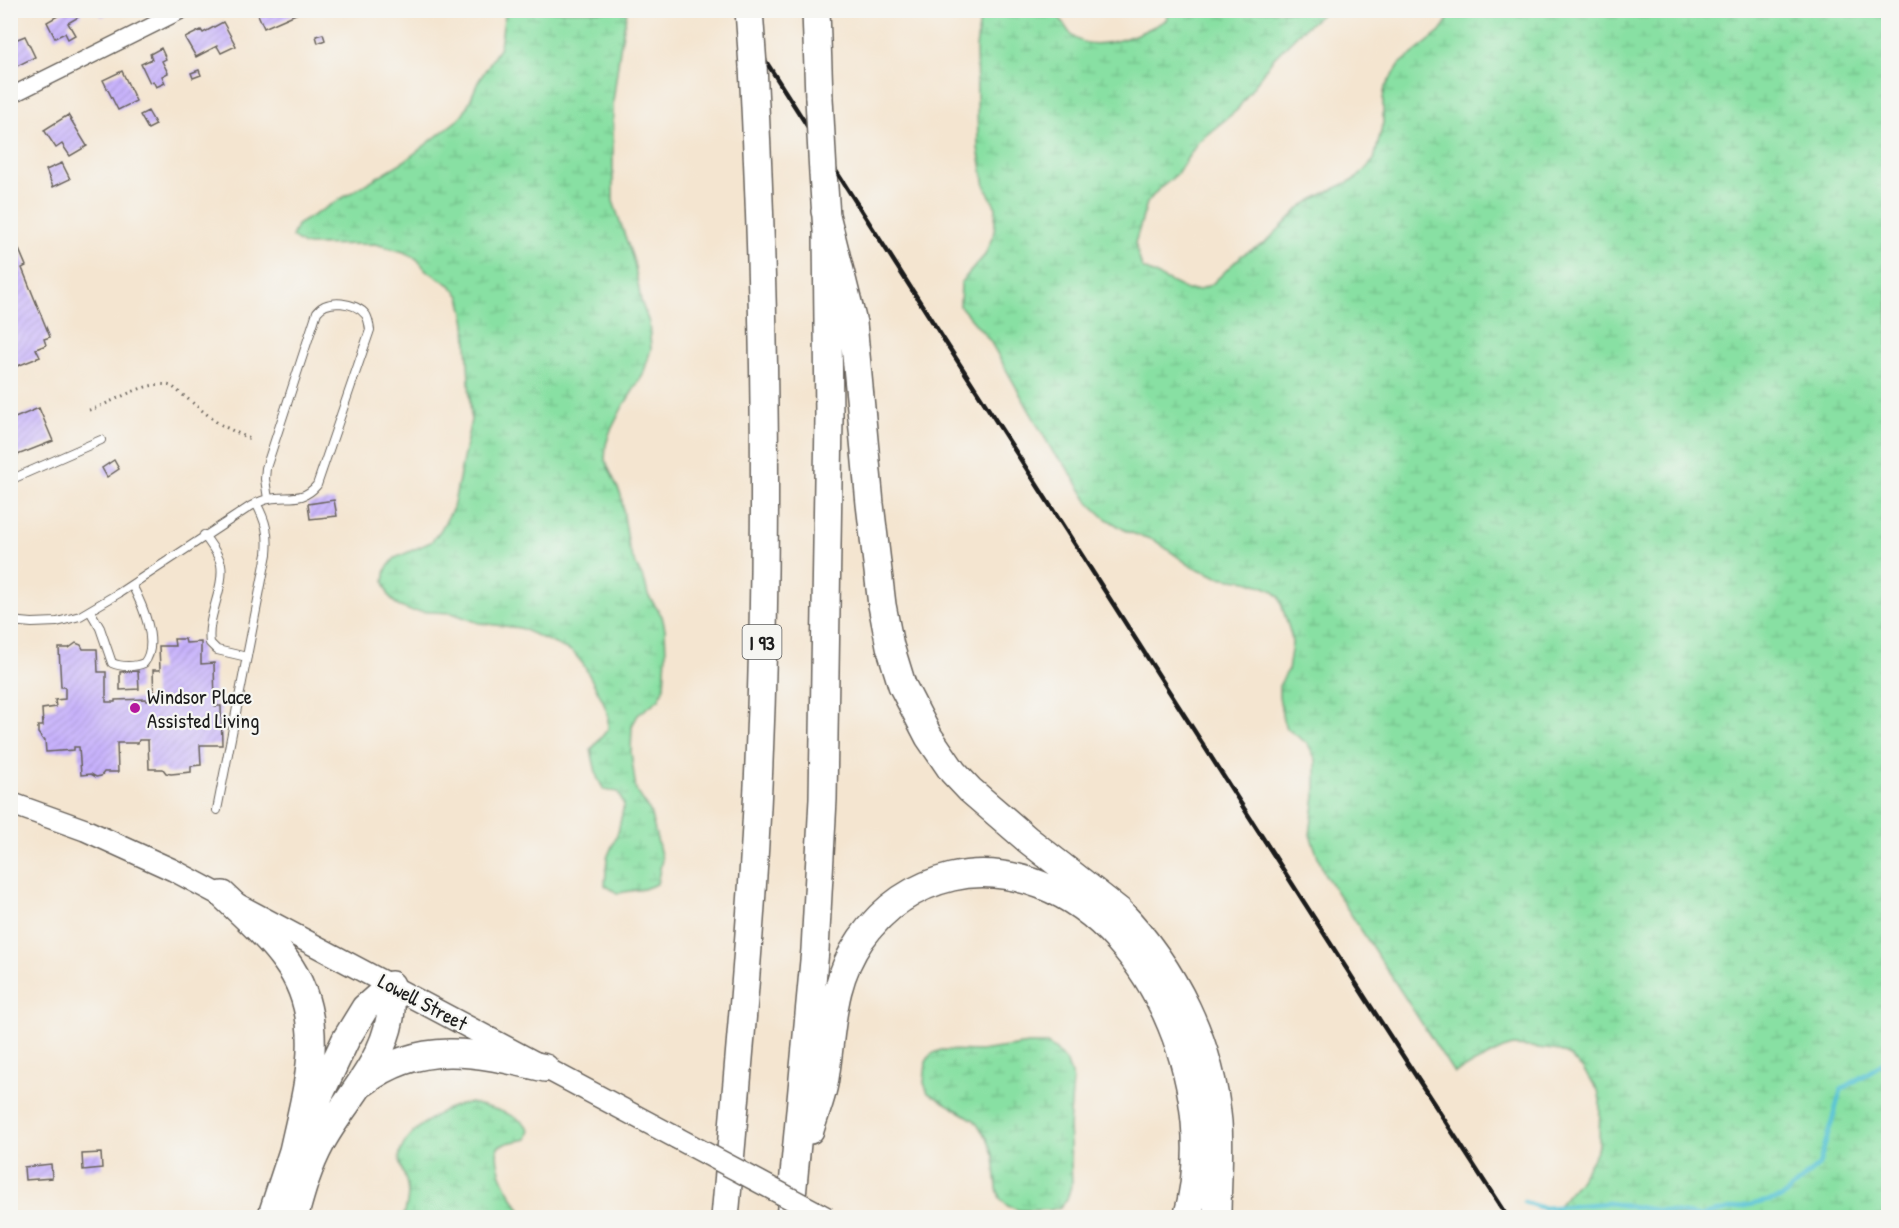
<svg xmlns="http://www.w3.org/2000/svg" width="1899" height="1228" font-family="'Patrick Hand',sans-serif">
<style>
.wetland{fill:url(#wetland-marsh);stroke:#527e60;stroke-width:1.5}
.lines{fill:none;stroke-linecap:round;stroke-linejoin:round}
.stream{stroke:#5ac4d6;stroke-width:4.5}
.building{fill:url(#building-hatch)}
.lane-casing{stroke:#68625b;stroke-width:10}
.street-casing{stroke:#68625b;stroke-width:18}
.secondary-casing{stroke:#68625b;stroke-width:24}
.highway-casing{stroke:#68625b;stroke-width:30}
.path{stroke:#68625b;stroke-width:3;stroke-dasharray:1.5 4.5;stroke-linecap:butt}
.lane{stroke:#fff;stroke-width:8}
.street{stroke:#fff;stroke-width:15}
.secondary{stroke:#fff;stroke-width:21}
.highway{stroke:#fff;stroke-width:27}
.rail{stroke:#1c1c1c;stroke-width:4.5}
.secondary-bridge-casing{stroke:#68625b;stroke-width:24;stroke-linecap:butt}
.highway-bridge-casing{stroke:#68625b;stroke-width:30;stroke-linecap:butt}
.secondary-bridge{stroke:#fff;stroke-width:21}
.highway-bridge{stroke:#fff;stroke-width:27}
.poi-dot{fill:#b5179e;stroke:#f6f6f2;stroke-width:2}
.labels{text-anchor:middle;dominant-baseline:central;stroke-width:4.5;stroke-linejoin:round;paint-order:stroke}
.shield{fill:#f6f6f2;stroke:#5d5d5c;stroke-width:1.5}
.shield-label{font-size:20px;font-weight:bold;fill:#1c1c1c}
.poi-label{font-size:21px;fill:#1c1c1c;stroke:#f6f6f2;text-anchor:start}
.street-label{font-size:21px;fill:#1c1c1c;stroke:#f6f6f2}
</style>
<defs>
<pattern id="wetland-marsh" width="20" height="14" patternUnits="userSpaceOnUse" patternTransform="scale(1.5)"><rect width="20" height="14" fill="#88e0a3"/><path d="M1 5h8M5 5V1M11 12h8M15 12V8" fill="none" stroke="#75c08c"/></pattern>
<pattern id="building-hatch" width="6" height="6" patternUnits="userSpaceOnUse" patternTransform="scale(1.5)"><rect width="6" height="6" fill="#c6b0fc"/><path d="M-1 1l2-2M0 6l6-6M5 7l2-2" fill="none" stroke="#aa97d7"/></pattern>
</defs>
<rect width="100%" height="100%" fill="#f6f6f2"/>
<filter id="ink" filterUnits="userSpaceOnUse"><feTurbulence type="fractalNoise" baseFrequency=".0167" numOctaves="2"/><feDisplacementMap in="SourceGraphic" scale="12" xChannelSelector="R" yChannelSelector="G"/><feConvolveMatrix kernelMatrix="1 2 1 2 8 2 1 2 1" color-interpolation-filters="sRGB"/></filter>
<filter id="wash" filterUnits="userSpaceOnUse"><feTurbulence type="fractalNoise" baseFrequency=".008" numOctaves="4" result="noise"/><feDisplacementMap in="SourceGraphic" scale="24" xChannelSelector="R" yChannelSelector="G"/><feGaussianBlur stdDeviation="1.35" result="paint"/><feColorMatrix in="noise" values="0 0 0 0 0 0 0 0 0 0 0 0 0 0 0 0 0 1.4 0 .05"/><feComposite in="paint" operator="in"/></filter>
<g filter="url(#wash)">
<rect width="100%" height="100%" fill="#f4e5d0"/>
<path class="wetland" d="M507 11H627L620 49 613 102V201L634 262 641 301 649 323 651 349 643 375 622 408 610 432 606 445 605 460 621 495 629 548 633 559 645 582 648 595 662 616 665 629 666 654 664 687 659 699 638 715 632 726 631 752 636 790 650 811 662 859 657 884 644 889 617 893 605 885 607 858 618 832 624 805 618 792 604 790 597 777 591 750 608 729V715L603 701 583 664 573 652 520 628 479 623 452 613 411 611 398 606 389 596 384 582 386 569 395 558 431 542 440 531 453 508 471 420 466 323 460 296 450 285 426 270 417 259 404 252 375 244 304 245 292 237 297 225 406 160 460 118 467 107 478 82 500 47 504 19Z
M981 11H1056C1061 19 1067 32 1075 38 1099 54 1145 32 1166 20L1168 11H1325L1300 32 1272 60 1237 110 1198 142 1177 174 1156 192 1147 203 1135 243 1142 268 1187 290H1199L1212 284 1242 255 1265 243 1302 206 1323 194 1357 178 1374 160 1383 123V99L1385 87 1400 64 1440 32 1453 11H1888V1217H1552L1556 1208 1578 1182 1592 1160 1599 1144 1600 1100 1598 1090 1582 1068 1568 1055 1560 1051 1531 1047 1513 1046 1503 1049 1454 1073 1324 873 1310 835 1316 788V760L1308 744 1286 728 1283 720 1279 696V686L1288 670 1292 644 1291 635 1279 597 1273 591 1265 587 1247 581 1218 577 1191 566 1154 540 1128 532 1105 518 1090 504 1064 463 1054 454 990 341 960 306 961 282 985 255 994 233 996 208 985 186 978 148 976 48Z
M1028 1044H1047L1055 1049 1067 1063 1073 1080 1069 1127 1072 1182 1067 1200 1060 1207 1050 1210H1019L1008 1206 1000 1199 997 1188 994 1157 987 1138 974 1120 928 1093 924 1083 926 1062 931 1054 941 1050 980 1051Z
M470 1103C488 1107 520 1114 530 1130L527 1139 507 1143 498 1147C493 1172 513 1196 524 1217H403C407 1208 409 1195 407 1185 405 1174 397 1164 400 1153 407 1130 447 1104 470 1103Z"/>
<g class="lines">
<path class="stream" d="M1524 1202 1543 1208 1608 1203 1699 1216 1781 1198 1819 1165 1841 1090 1888 1060"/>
</g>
<g id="blocks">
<path class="building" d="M68 10H80L82 15 68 23 75 35 68 39 65 33 55 38 47 22Z
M98 10H113L102 17Z
M256 10H297L298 13 264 28Z
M223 22 236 46 221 53 217 46 196 57 185 38 201 30 203 33Z
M323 34 325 40 318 43 316 36Z
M25 36 35 57 13 68 10 62V42Z
M161 48 166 59 162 61 168 73 162 76 165 83 156 87 153 81 150 83 141 64 152 59 150 54Z
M199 70 201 75 193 78 191 73Z
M122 71 136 101 118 110 103 80Z
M148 111 156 125 148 129 140 115Z
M68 115 87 146 70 156 62 144 56 148 44 130Z
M62 163 70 179 53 187 46 170Z
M10 228 26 266 22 268 50 337 44 339 46 345 36 349 40 357 10 369Z
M39 408 53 441 10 458V420Z
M114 460 119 469 107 477 102 468Z
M334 500 337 516 310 519 308 504Z
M174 639H185L186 643 201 642V664L214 663 215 706H221L222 745H200L201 765 191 766V772L171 774 166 773 163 769H149L148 740H139L138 743H117L118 772H104L101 776 96 777 91 774 81 775 79 747H74V750L46 752 45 740H43L38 733V726H43L42 709 56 707 55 700 65 699V687H61L59 648H69L76 643 81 645 83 649H97L98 672H106V702H115V700L146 699V701L154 700 153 670H160L159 646H175Z
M138 671 139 689 120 690V672Z
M101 1153 102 1168 83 1170 82 1154Z
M51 1164 52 1178 25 1180 24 1167Z"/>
</g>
</g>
<g filter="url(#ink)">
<use href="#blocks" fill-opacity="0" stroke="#68625b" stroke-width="1.5"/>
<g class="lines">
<g class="lane-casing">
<path id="lane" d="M10 480 101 440
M204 535C210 544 218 553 221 564 225 589 206 617 210 643L217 650 247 657
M90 611 100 628 112 663C121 667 135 667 144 663 160 644 142 604 132 585
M10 621 32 623 57 622 80 616 119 593 251 506C257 503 262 500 269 499 289 495 302 503 317 485L370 330C369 325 369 320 366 315 356 302 327 298 317 312L266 468 265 479 268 499
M217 810 267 554C269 534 266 521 256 503"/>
</g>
<g class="street-casing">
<path id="street" d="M10 96 183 10"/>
</g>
<g class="secondary-casing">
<path id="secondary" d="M10 803 85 830 173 870 677 1138"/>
</g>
<g class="highway-casing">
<path id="highway" d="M816 10 819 98
M825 211 853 323 870 504 882 605 890 646 902 685 929 737 953 772 970 790 1028 840 1119 911C1174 968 1211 1042 1218 1122 1220 1154 1217 1186 1217 1218
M223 895C245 916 269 937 286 961 329 1020 307 1087 293 1151
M363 1083C421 1038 480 1053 545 1068
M810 1130C815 1113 823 1095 825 1078 833 1028 830 984 861 939 883 908 914 886 952 877 982 870 1012 874 1041 885 1159 931 1221 1100 1187 1218
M271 1218 293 1151 346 1039 365 1008 391 985
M294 1218C301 1192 308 1167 321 1143 343 1102 382 1066 390 1018 392 1007 391 996 391 985
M725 1218C737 1081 750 944 757 807 769 561 766 313 753 66
M790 1218 815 950 823 799 829 417 827 231 823 173"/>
</g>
<path class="path" d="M89 410C112 404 151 376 173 387L219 424 250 439"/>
<use href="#lane" class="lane"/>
<use href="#street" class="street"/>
<use href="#secondary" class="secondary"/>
<use href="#highway" class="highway"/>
<path class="rail" d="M733 10 1366 999 1508 1218"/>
<g class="secondary-bridge-casing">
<path id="secondary-bridge" d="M677 1138 827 1218"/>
</g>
<g class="highway-bridge-casing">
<path id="highway-bridge" d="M749 10 753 66
M819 98 823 173"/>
</g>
<use href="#secondary-bridge" class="secondary-bridge"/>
<use href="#highway-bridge" class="highway-bridge"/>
</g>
</g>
<circle class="poi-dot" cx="135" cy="708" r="6"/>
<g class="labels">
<rect class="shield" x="742.5" y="625" width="39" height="34" rx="4.5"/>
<g class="shield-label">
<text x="762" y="642">I 93</text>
</g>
<g class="poi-label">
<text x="147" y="696">Windsor Place<tspan x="147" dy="24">Assisted Living</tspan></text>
</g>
<g class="street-label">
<text transform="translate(423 1002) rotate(28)">Lowell Street</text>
</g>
</g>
<rect width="1899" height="1228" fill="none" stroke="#f6f6f2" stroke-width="36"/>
</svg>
